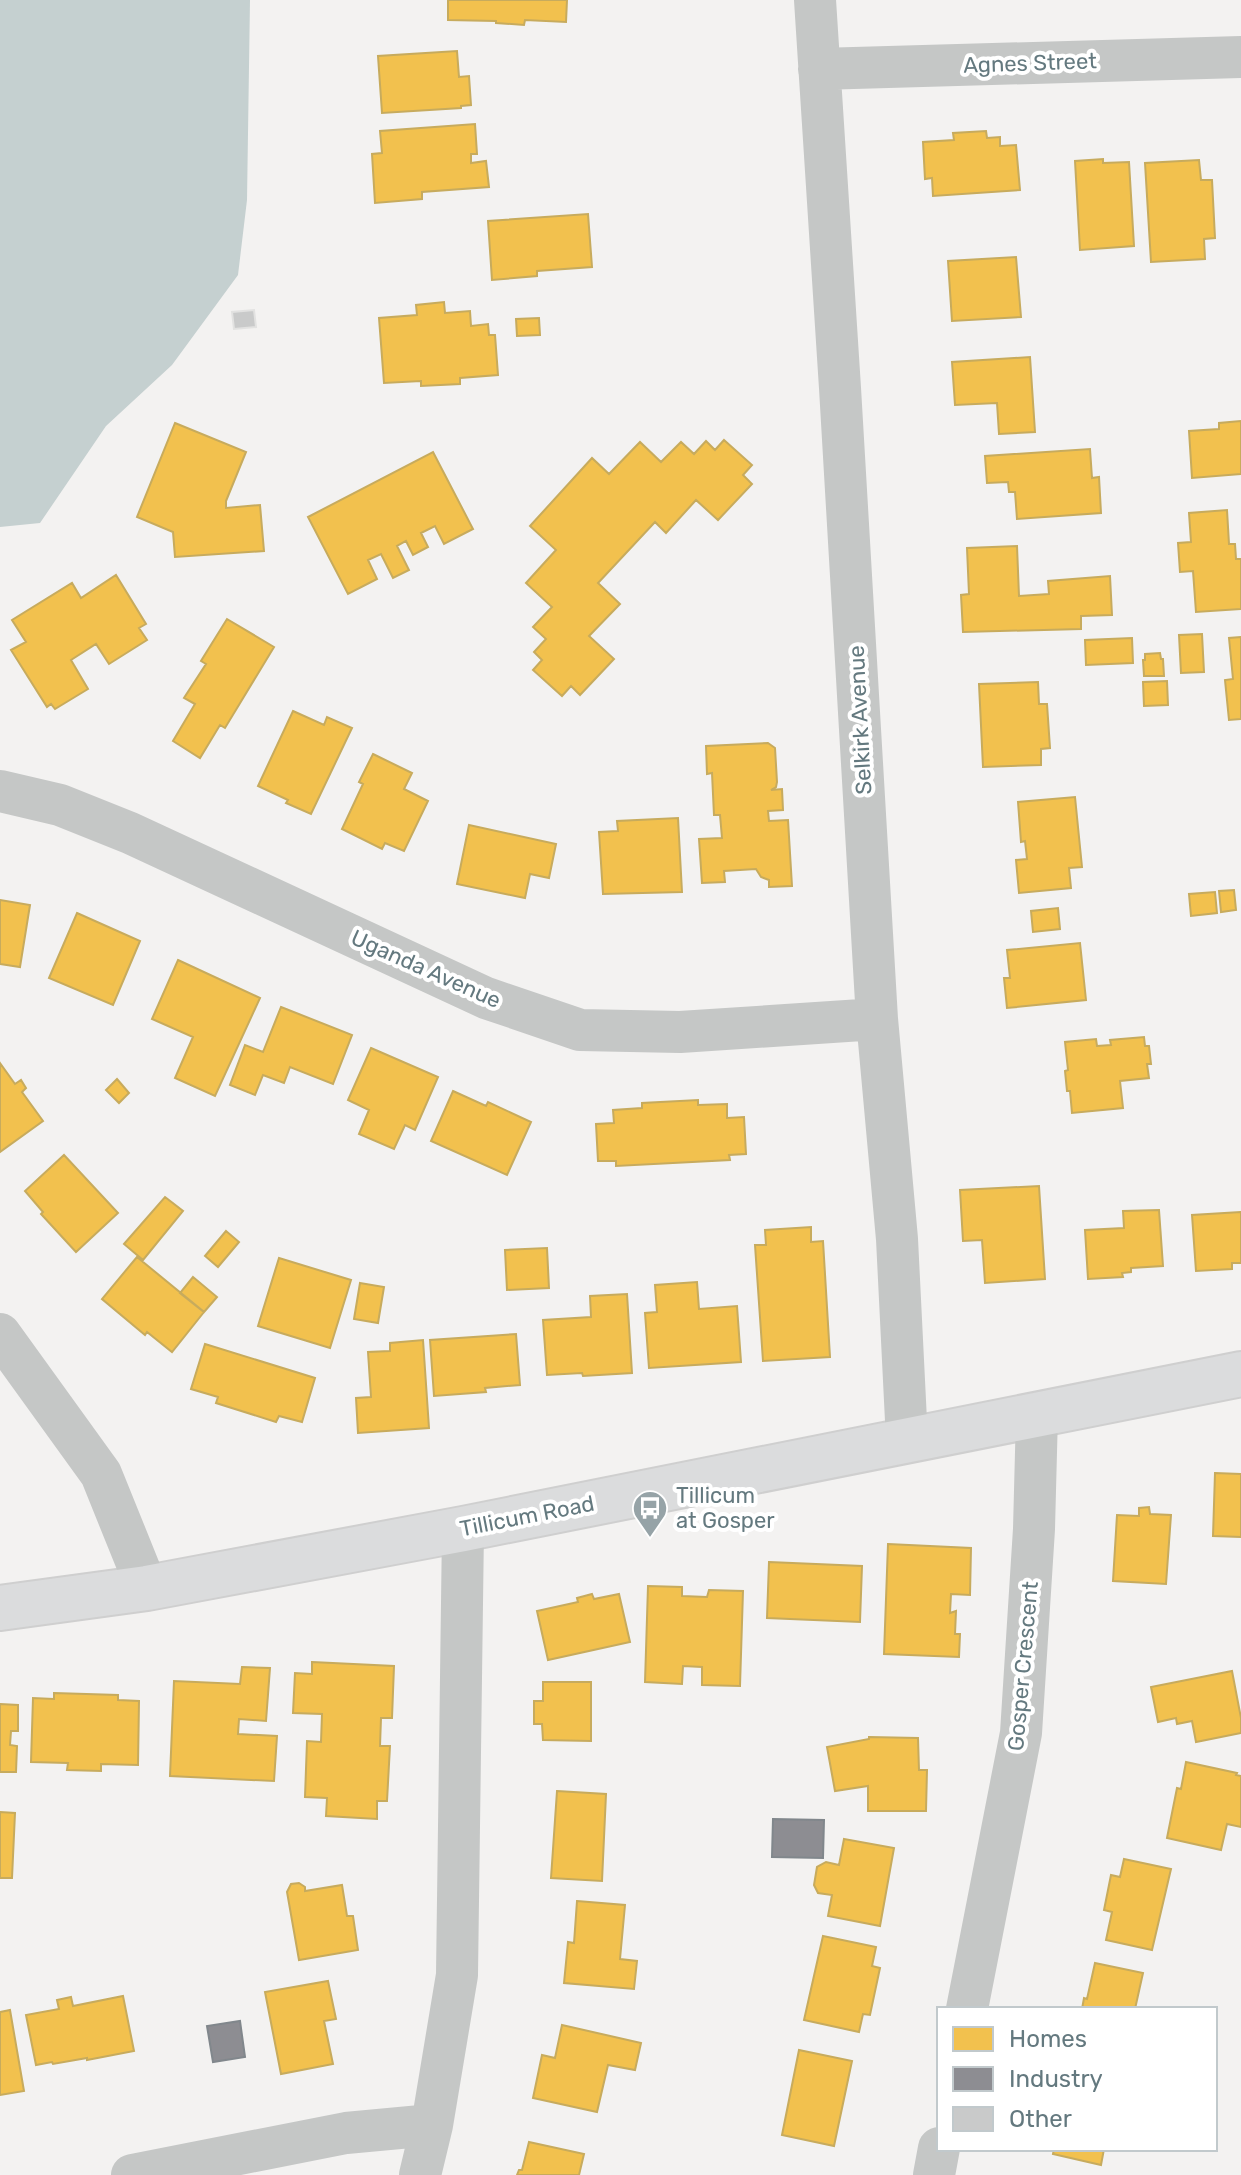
<svg xmlns="http://www.w3.org/2000/svg" width="1241" height="2175" font-family="Rubik,sans-serif">
<style>
.water{fill:#c5d0d0}
.homes{fill:#f2c14e;stroke:#c7ab5d;stroke-width:2}
.industry{fill:#8d8d92;stroke:#81878c;stroke-width:2}
.building{fill:#c9caca;stroke:#e2e2e1;stroke-width:2}
.lines{fill:none;stroke-linecap:round;stroke-linejoin:round}
.major-casing{stroke:#cfcfcf;stroke-width:48}
.minor{stroke:#c5c7c6;stroke-width:42}
.major{stroke:#dbdcdd;stroke-width:44}
.labels{text-anchor:middle;dominant-baseline:central;stroke-width:8;stroke-linejoin:round;paint-order:stroke}
.street-label{font-size:22px;fill:#64797f;stroke:#fff}
.poi-label{font-size:22px;fill:#64797f;stroke:#fff;text-anchor:start}
</style>
<rect width="100%" height="100%" fill="#f3f2f1"/>
<path class="water" d="M0 0H250L247 200 238 275 172 365 106 426 40 523 0 527Z"/>
<path class="homes" d="M448 0H567L566 22 525 20 524 25 496 23V21L448 20Z
M457 51 459 77 469 76 471 105 461 106V108L382 113 378 56Z
M475 124 477 154H471V163L486 161 489 187 422 192V199L375 203 372 154 382 153 380 131Z
M986 131 987 138 1000 137V146L1016 145 1020 190 933 196 932 178 925 179 923 142 954 140 953 133Z
M1103 159V163L1129 162 1134 246 1080 250 1075 161Z
M1199 160 1201 180H1212L1215 238 1204 239 1205 259 1151 262 1145 163Z
M588 214 592 267 537 271V276L492 280 488 221Z
M1016 257 1021 317 952 321 948 261Z
M444 302 445 313 470 311 471 326 488 324 489 335H495L498 375 460 378V384L421 386V381L384 383 379 318 417 315 416 305Z
M539 318 540 335 517 336 516 319Z
M1030 357 1035 432 999 434 997 403 955 405 952 362Z
M1241 421V474L1192 478 1189 431 1219 429V423Z
M175 423 246 452 226 501V508L260 505 264 551 175 557 173 532 137 517Z
M724 440 752 465 743 475 752 484 718 520 696 500 666 533 655 522 598 583 620 604 589 636 614 659 580 695 571 686 562 696 533 670 542 660 534 652 546 639 533 627 552 607 526 583 556 550 530 526 592 458 609 474 640 442 661 462 681 442 694 454 706 441 715 450Z
M1090 449 1092 478 1099 477 1101 513 1017 519 1015 492H1009L1008 482 987 483 985 456Z
M433 452 473 529 444 544 435 526 421 533 428 547 413 555 406 541 397 546 409 570 393 578 381 554 368 560 377 579 348 594 308 517Z
M1227 510 1229 544H1235L1236 559H1241V609L1196 612 1193 571 1180 572 1178 543 1191 542 1189 513Z
M1017 546 1019 596 1049 594 1048 581 1110 576 1112 615 1081 616V629L963 632 961 595 969 594 967 548Z
M116 575 146 624 139 628 147 640 109 664 96 644 71 660 88 689 55 709 51 704 47 707 11 650 26 642 12 620 72 583 81 598Z
M227 619 274 647 225 728 220 725 200 758 173 741 195 704 184 698 206 664 201 661Z
M1202 634 1204 672 1181 673 1179 635Z
M1241 637V719L1229 720 1225 680 1233 679 1229 638Z
M1132 638 1133 663 1086 665 1085 640Z
M1160 653 1161 659H1163L1164 676H1144L1143 660H1145V654Z
M1167 681 1168 705 1144 706 1143 682Z
M1038 682 1039 704H1047L1050 748 1041 749V765L983 767 979 684Z
M293 711 324 725 327 717 352 728 311 814 286 803 288 800 258 786Z
M768 743 775 748 777 782 776 787 771 790 782 789 783 810 768 811 769 821 788 820 792 886 769 887V880L761 877 756 869 724 871 725 882 702 883 699 839 722 838 720 815H714L712 773 707 774 706 746Z
M373 754 412 773 404 789 428 801 404 851 385 843 382 849 342 829 363 784 359 782Z
M1075 797 1082 867 1069 868 1071 888 1019 893 1016 860 1027 859 1025 841 1021 842 1018 802Z
M678 818 682 892 603 894 599 832 618 831 617 821Z
M469 825 556 844 549 878 530 874 525 898 457 884Z
M1234 890 1236 910 1221 912 1219 891Z
M1215 892 1217 913 1191 916 1189 894Z
M0 900 30 905 20 967 0 964Z
M1058 908 1060 929 1033 932 1031 911Z
M77 913 140 941 113 1005 49 978Z
M1080 943 1086 1000 1007 1008 1004 978H1010L1007 950Z
M178 960 260 998 215 1096 175 1078 193 1037 152 1019Z
M281 1007 352 1035 333 1084 290 1067 284 1083 263 1075 255 1095 230 1085 245 1045 263 1052Z
M1144 1037 1145 1046H1149L1151 1064H1147L1149 1078 1120 1081 1123 1108 1072 1113 1070 1091H1067L1065 1071 1068 1070 1065 1042 1096 1039 1097 1046 1111 1045 1110 1040Z
M371 1048 438 1077 415 1130 405 1125 394 1149 359 1134 369 1110 348 1100Z
M0 1063 15 1084 21 1080 26 1088 22 1092 43 1121 0 1152Z
M117 1079 129 1093 119 1103 106 1090Z
M453 1091 486 1106 488 1102 531 1122 507 1175 431 1141Z
M698 1100V1105L727 1104V1118L744 1117 746 1154 729 1155 730 1160 616 1166V1161H598L596 1124 614 1123 613 1110 642 1108V1103Z
M64 1155 118 1213 76 1252 41 1214 43 1212 25 1191Z
M1039 1186 1045 1279 985 1283 982 1240 963 1241 960 1190Z
M165 1197 183 1211 143 1260 124 1244Z
M1159 1210 1163 1266 1131 1268V1272L1122 1273 1123 1277 1088 1279 1085 1230 1124 1228 1123 1211Z
M1241 1212V1263H1232V1269L1196 1271 1192 1215Z
M811 1227V1242L823 1241 830 1357 763 1361 755 1245H766L765 1230Z
M226 1231 239 1242 218 1267 205 1256Z
M547 1248 549 1288 507 1290 505 1250Z
M137 1257 204 1312 172 1352 147 1332 145 1335 102 1299Z
M279 1258 351 1280 330 1348 258 1326Z
M193 1277 217 1297 204 1312 180 1293Z
M697 1282 699 1309 737 1306 741 1362 649 1368 645 1313 657 1312 655 1285Z
M360 1283 384 1287 378 1323 354 1319Z
M627 1294 632 1373 583 1376 582 1373 547 1375 543 1320 591 1317 590 1296Z
M516 1334 520 1385 485 1388 486 1392 434 1396 430 1340Z
M423 1340 429 1428 358 1433 356 1398 371 1397 368 1352 390 1351V1343Z
M205 1344 315 1378 302 1422 279 1416 276 1422 216 1403 218 1397 191 1389Z
M1215 1473 1241 1474V1537L1213 1536Z
M1149 1507 1150 1514 1171 1515 1166 1584 1113 1581 1117 1515 1139 1516V1508Z
M888 1544 971 1548 970 1595 951 1594 950 1613 956 1611 955 1634H960L959 1657 884 1654Z
M769 1562 862 1566 860 1622 767 1618Z
M648 1586 682 1587V1596L707 1597 709 1590 743 1591 740 1686 702 1685V1667L683 1666 682 1684 645 1682Z
M592 1594 594 1599 619 1594 630 1642 548 1660 537 1611 578 1602 577 1598Z
M312 1662 394 1666 392 1718H381L380 1746H390L387 1801H377V1819L326 1816 327 1798 305 1797 307 1741 321 1742 322 1714 293 1713 295 1673 312 1674Z
M242 1667 270 1668 266 1721 239 1719 238 1734 277 1736 274 1781 170 1776 174 1681 240 1684Z
M1232 1671 1241 1718V1733L1196 1742 1192 1721 1177 1724 1176 1718 1158 1722 1151 1687Z
M543 1682H591V1741L543 1740 542 1724H534V1701H543Z
M54 1693 118 1695V1700L139 1701 138 1765 101 1764V1771L67 1770 68 1763 31 1762 33 1698 54 1699Z
M0 1704 18 1705V1731H11L10 1745 17 1746 16 1772H0Z
M869 1737 918 1738 919 1770H927L926 1811H868V1786L835 1791 827 1747 869 1739Z
M1186 1762 1237 1773 1236 1775 1241 1776V1827L1227 1824 1221 1850 1167 1838 1177 1788 1181 1789Z
M557 1791 606 1794 602 1881 551 1878Z
M0 1812 15 1813 12 1878H0Z
M844 1839 894 1848 880 1926 828 1916 832 1895 818 1893 814 1885 817 1867 826 1862 839 1865Z
M1124 1859 1171 1869 1152 1950 1106 1940 1112 1912 1104 1910 1111 1875 1120 1877Z
M299 1883 305 1887V1891L342 1885 347 1916H353L358 1950 299 1960 287 1892 291 1884Z
M577 1901 625 1905 620 1959 637 1961 634 1989 564 1983 568 1942 574 1943Z
M823 1936 876 1947 872 1966 880 1968 870 2015 863 2014 859 2032 804 2020Z
M1095 1963 1143 1973 1135 2009H1082L1084 1998 1087 1999Z
M328 1981 336 2019 324 2021 333 2064 281 2074 265 1992Z
M123 1996 134 2051 87 2060V2058L53 2064 52 2062 36 2065 26 2015 59 2009 57 2000 71 1997 73 2006Z
M10 2010 24 2091 0 2095V2012Z
M562 2025 641 2043 635 2070 608 2065 597 2112 533 2098 542 2055 555 2058Z
M799 2050 852 2061 834 2146 782 2135Z
M529 2142 584 2154 579 2175H517L519 2170H522Z
M1054 2149H1104L1101 2165 1053 2154Z"/>
<path class="industry" d="M773 1819 824 1820 823 1858 772 1857Z
M240 2021 245 2057 213 2062 207 2026Z"/>
<path class="building" d="M254 310 256 327 234 329 232 312Z"/>
<g class="lines">
<g class="major-casing">
<path id="major" d="M0 1608 147 1588 463 1529 1241 1374"/>
</g>
<path class="minor" d="M815 0 840 388 877 1019 897 1239 907 1441
M819 69 1241 57
M0 791 60 805 130 833 486 998 580 1030 680 1032 877 1019
M0 1334 101 1474 147 1588
M967 2009 1021 1733 1034 1529 1037 1414
M132 2175 346 2133 432 2125
M420 2175 432 2125 457 1975 463 1529
M934 2175 939 2148"/>
<use href="#major" class="major"/>
</g>
<defs>
<g id="bus-pin" transform="scale(1.8)"><path d="M0 17L-7.5 6A9.5 9.5 0 1 1 7.5 6Z" fill="#96a3a7" stroke="#fff"/><path d="M-5-6H5V4H4V6H2V4H-2V6H-4V4H-5ZM-3.5-4V0h7V-4ZM-3.5 1.2v1.5H-2V1.2ZM2 1.2v1.5H3.5V1.2Z" fill="#fff"/></g>
</defs>
<g fill-rule="evenodd">
<use href="#bus-pin" x="650" y="1508"/>
</g>
<g class="labels">
<g class="street-label">
<text transform="translate(1030 63) rotate(-2)">Agnes Street</text>
<text transform="translate(860 720) rotate(-93)">Selkirk Avenue</text>
<text transform="translate(426 969) rotate(24)">Uganda Avenue</text>
<text transform="translate(527 1516) rotate(-11)">Tillicum Road</text>
<text transform="translate(1023 1666) rotate(-85)">Gosper Crescent</text>
</g>
<g class="poi-label">
<text x="676" y="1495">Tillicum<tspan x="676" dy="25">at Gosper</tspan></text>
</g>
</g>
<rect x="937" y="2007" width="280" height="144" fill="#ffffff" stroke="#c1c9cc" stroke-width="2"/>
<rect x="953" y="2027" width="40" height="24" fill="#f2c14e" stroke="#c1c9cc" stroke-width="2"/>
<text x="1009" y="2047" font-size="24" fill="#64797f">Homes</text>
<rect x="953" y="2067" width="40" height="24" fill="#8d8d92" stroke="#c1c9cc" stroke-width="2"/>
<text x="1009" y="2087" font-size="24" fill="#64797f">Industry</text>
<rect x="953" y="2107" width="40" height="24" fill="#c9caca" stroke="#c1c9cc" stroke-width="2"/>
<text x="1009" y="2127" font-size="24" fill="#64797f">Other</text>
</svg>
